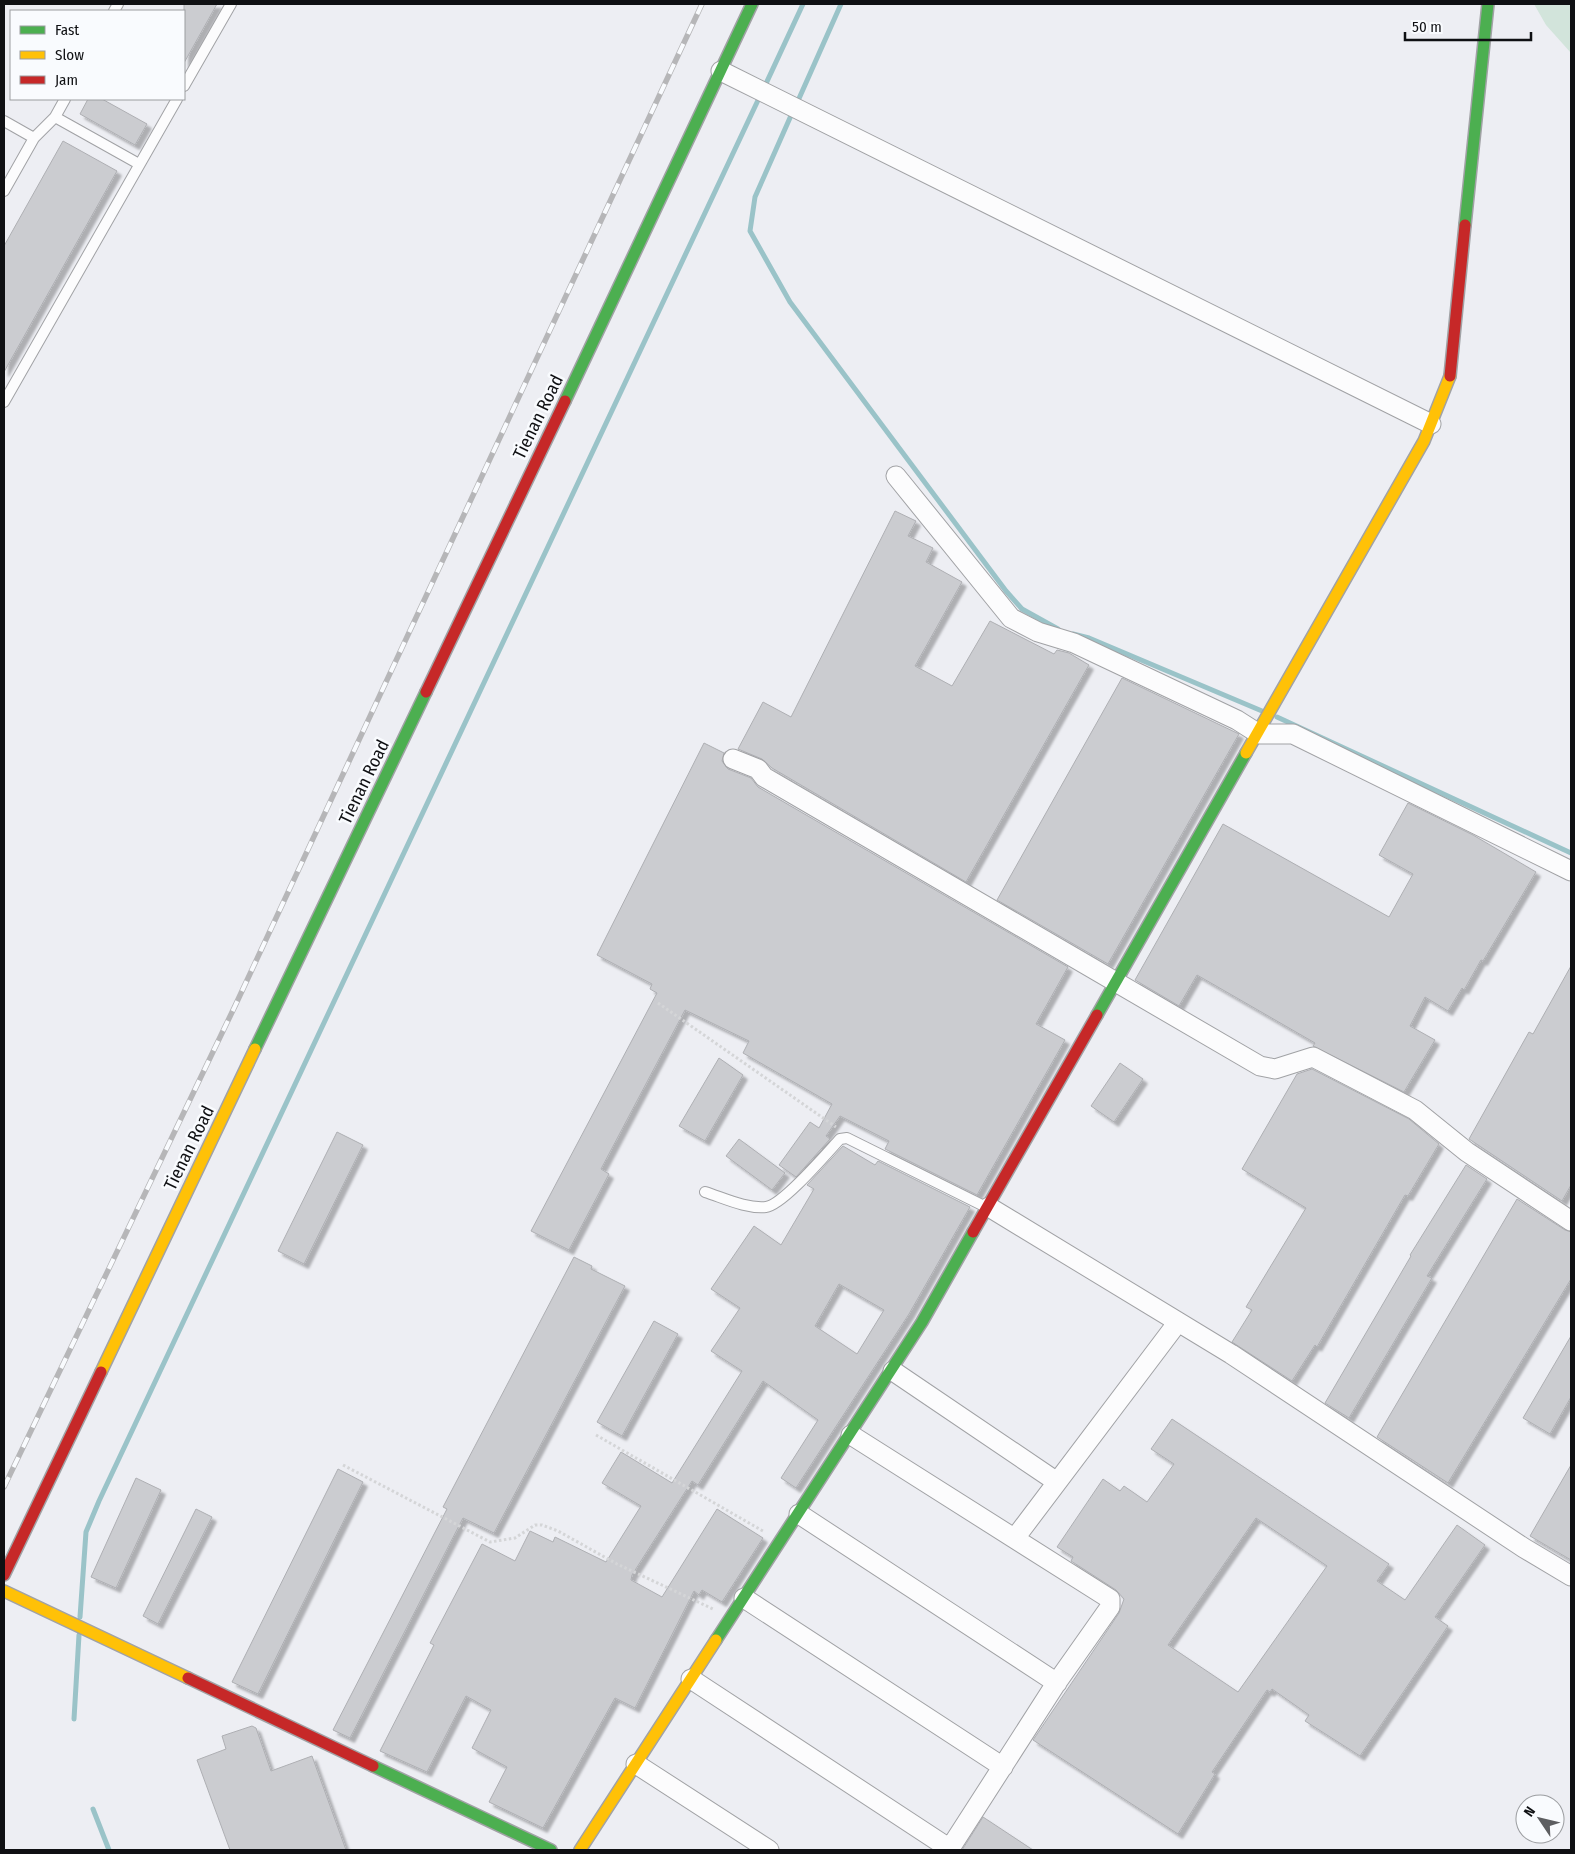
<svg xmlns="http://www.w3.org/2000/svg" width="1575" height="1854" font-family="'Fira Sans Condensed',sans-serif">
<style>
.green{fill:#d2e4db}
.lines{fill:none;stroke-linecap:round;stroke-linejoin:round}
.stream{stroke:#9ac3c8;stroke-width:5}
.building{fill:#cbccd0;stroke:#aeafb3;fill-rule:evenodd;filter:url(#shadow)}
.lane-casing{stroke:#a1a2a5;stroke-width:12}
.street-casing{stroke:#a1a2a5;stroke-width:21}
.fast-casing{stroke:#a1a2a5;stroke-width:14}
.slow-casing{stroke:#a1a2a5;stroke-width:14}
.jam-casing{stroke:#a1a2a5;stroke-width:14}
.path{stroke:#d4d5d7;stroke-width:3;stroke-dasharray:2.5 2.5;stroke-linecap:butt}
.lane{stroke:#fcfcfd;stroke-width:10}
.street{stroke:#fcfcfd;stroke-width:19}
.fast{stroke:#4caf50;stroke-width:11}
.slow{stroke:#ffc107;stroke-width:11}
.jam{stroke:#c62828;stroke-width:11}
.rail-casing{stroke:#b6b6b8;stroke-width:5.5}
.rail{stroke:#f9fbfe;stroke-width:4;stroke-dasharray:11;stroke-linecap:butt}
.labels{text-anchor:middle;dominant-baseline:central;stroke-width:5;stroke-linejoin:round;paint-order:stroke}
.street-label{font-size:18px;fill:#0f1013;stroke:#f9fbfe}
</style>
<defs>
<filter id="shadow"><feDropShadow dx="4.5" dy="4.5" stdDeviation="1" flood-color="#0004"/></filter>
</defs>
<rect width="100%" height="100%" fill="#edeef3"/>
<path class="green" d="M1534 4H1571V53L1546 25Z"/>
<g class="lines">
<path class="stream" d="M764 88 803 4
M797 103 841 4
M793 111 755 197 750 231 790 302 1006 591 1022 609 1058 629
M1073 634 1089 638 1262 711
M1277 717 1571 853
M80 1617 86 1532 99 1501 760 96
M74 1719 79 1635
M93 1809 109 1850"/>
</g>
<path class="building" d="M184 4H217L184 63Z
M88 99H102L147 124 135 145 80 114Z
M63 141 117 171 4 372V246Z
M895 511 916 521 908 536 933 548 926 562 962 582 915 666 952 686 990 621 1054 654 1057 650 1069 653 1089 665 966 882 772 768 762 759 738 749 763 702 791 717Z
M1122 678 1239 734 1108 964 997 900Z
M704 743 724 753 722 761 728 769 751 778 758 787 1068 967 1036 1024 1065 1040 977 1195 885 1149 889 1141 840 1116 826 1136 830 1139 796 1177 779 1165 810 1122 819 1128 832 1104 743 1053 749 1041 685 1010 601 1169 609 1174 569 1250 531 1231 657 993 650 989 652 984 597 955Z
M1408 803 1473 835 1536 872 1483 961 1481 960 1464 990 1462 988 1448 1011 1425 997 1410 1026 1435 1040 1404 1092 1313 1046 1315 1043 1197 975 1179 1006 1135 980 1223 824 1389 917 1413 874 1379 855Z
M1571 966V1185L1562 1201 1469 1139 1529 1032 1533 1034Z
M719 1058 743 1075 705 1141 679 1126Z
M1120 1063 1143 1079 1114 1122 1091 1106Z
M1312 1069 1409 1119 1439 1144 1408 1196 1405 1195 1317 1347 1315 1345 1292 1381 1232 1342 1252 1310 1246 1307 1306 1208 1242 1169 1297 1074Z
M337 1132 363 1145 304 1264 278 1251Z
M739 1139 785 1173 772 1190 726 1156Z
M843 1146 875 1165 878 1161 970 1207 909 1314 796 1488 781 1478 818 1420 763 1381 698 1485 692 1481 632 1575 631 1580 662 1597 717 1509 763 1538 722 1602 702 1590 699 1595 694 1591 635 1708 615 1698 543 1828 489 1802 507 1767 472 1748 491 1710 466 1696 427 1772 380 1751 434 1645 430 1643 482 1544 515 1561 530 1531 553 1542 555 1537 606 1562 641 1506 602 1483 621 1452 672 1483 742 1371 711 1351 740 1308 711 1289 754 1226 781 1245 814 1189 807 1185ZM839 1284 884 1310 857 1354 815 1326Z
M1466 1165 1487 1179 1427 1276 1432 1278 1349 1418 1325 1403 1411 1256 1410 1255Z
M1517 1199 1565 1230 1571 1232V1279L1448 1483 1377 1437Z
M574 1257 592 1266 591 1269 625 1286 494 1533 463 1518 350 1738 333 1730 447 1509 443 1507Z
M654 1321 678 1334 622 1436 597 1422Z
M1571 1336V1397L1550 1434 1523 1418Z
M1172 1419 1389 1564 1377 1581 1405 1600 1457 1525 1485 1545 1435 1617 1448 1626 1360 1756 1305 1721 1309 1715 1272 1689 1270 1692 1267 1690 1212 1772 1215 1774 1178 1834 1033 1740 1119 1613 1124 1599 1116 1590 1071 1561 1073 1557 1057 1547 1103 1479 1120 1491 1124 1486 1147 1502 1174 1464 1151 1449ZM1256 1518 1327 1566 1238 1692 1168 1645Z
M1571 1465V1560L1530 1536Z
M338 1469 363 1482 258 1694 232 1682Z
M136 1478 161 1490 116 1588 91 1577Z
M196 1509 212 1517 158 1624 143 1616Z
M252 1726 256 1728 271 1771 312 1756 346 1850H230L197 1760 226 1749 222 1736Z
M983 1817 1033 1850H962Z"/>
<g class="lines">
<g class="lane-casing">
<path id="lane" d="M114 11 118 4
M184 86 231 4
M55 117 139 164
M4 121 34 138
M4 191 34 138 55 117 65 99
M4 402 177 99
M705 1192C724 1198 746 1209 766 1207 783 1205 827 1153 840 1139L847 1138 986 1207"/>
</g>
<g class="street-casing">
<path id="street" d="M721 71 1431 424
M896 476 1011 618 1038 632 1074 643 1237 720 1259 734H1293L1571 871
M733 759 758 769 764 777 1260 1066 1275 1069 1313 1057 1415 1110 1467 1152 1571 1221
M989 1207 1231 1354 1524 1548 1571 1576
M893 1371 1057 1482
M851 1435 1110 1599V1607L1055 1685 949 1850
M799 1514 1057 1683
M1015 1538 1178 1322
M744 1598 1003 1767
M691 1679 950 1849
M636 1764 769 1850"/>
</g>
<g class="fast-casing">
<path id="fast" d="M1465 225 1488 4
M565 401 752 4
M1097 1015 1246 753
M255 1049 426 692
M716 1640 922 1322 973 1232
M373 1766 551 1850"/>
</g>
<g class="slow-casing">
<path id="slow" d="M1246 753 1424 441 1450 376
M101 1372 255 1049
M4 1591 188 1678
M580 1850 716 1640"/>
</g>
<g class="jam-casing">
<path id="jam" d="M1450 376 1465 225
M426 692 565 401
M973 1232 1097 1015
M4 1575 101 1372
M188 1678 373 1766"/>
</g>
<path class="path" d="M658 1003 836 1127
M596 1435 763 1531
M343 1465 490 1542 515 1538 535 1525H542L558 1531 617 1564 713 1609"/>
<use href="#lane" class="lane"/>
<use href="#street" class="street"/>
<use href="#fast" class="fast"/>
<use href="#slow" class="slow"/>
<use href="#jam" class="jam"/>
<g class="rail-casing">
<path id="rail" d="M4 1487 235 1006 702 4"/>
</g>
<use href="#rail" class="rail"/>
</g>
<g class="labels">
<g class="street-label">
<text transform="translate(538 417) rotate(-64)">Tienan Road</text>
<text transform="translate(364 782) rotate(-64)">Tienan Road</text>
<text transform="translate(189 1148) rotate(-64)">Tienan Road</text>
</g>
</g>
<rect width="1575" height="1854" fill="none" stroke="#0f1013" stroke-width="10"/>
<rect x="10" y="10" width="175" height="90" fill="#f9fbfe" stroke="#9b9da0"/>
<rect x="20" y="26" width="25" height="8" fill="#4caf50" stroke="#9b9da0"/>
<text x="55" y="35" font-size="15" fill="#0f1013">Fast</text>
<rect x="20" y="51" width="25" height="8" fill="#ffc107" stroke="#9b9da0"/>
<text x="55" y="60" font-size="15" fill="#0f1013">Slow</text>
<rect x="20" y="76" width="25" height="8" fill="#c62828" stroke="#9b9da0"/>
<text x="55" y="85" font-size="15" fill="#0f1013">Jam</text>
<g transform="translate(1540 1819) rotate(305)"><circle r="24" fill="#f9fbfe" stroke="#9b9da0"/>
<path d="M0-4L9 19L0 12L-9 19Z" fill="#5d5e61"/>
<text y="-8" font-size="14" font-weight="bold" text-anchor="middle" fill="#0f1013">N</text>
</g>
<path d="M1405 32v8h126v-8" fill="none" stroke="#0f1013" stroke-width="2.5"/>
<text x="1412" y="32" font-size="15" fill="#0f1013" stroke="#f9fbfe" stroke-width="4" paint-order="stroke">50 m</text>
</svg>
